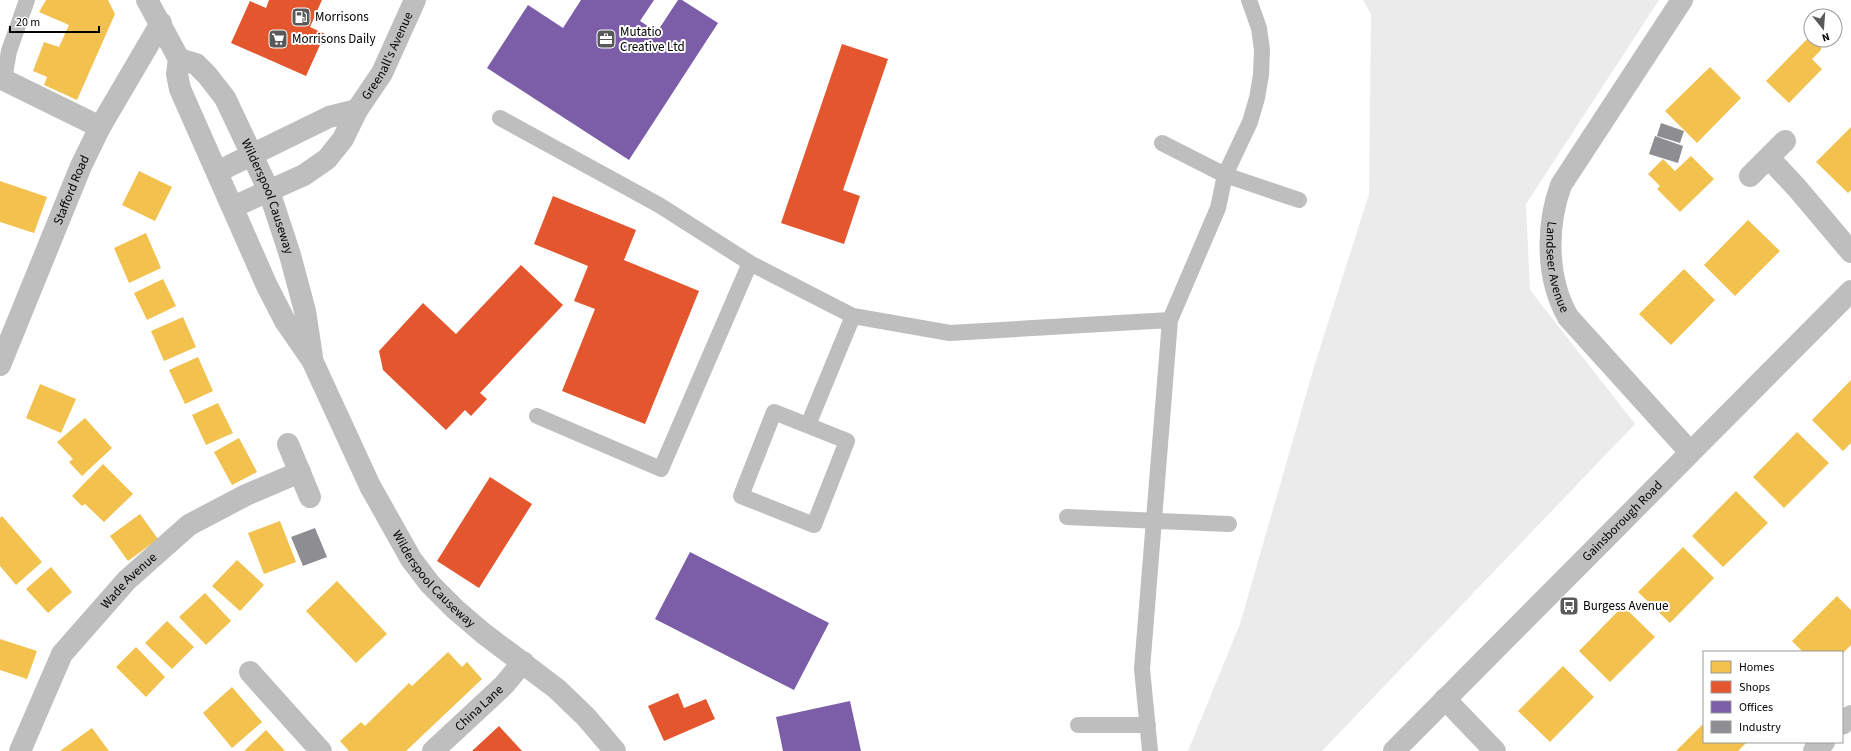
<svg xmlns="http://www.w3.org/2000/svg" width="1851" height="751" font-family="'Source Sans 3',sans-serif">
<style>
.green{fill:#ebebeb}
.homes{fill:#f2c14e}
.shops{fill:#e4572e}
.offices{fill:#7b5ea7}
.industry{fill:#8d8d92}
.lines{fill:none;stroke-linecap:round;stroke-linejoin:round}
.service{stroke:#bebebe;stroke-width:16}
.minor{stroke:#bebebe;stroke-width:22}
.tertiary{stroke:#bebebe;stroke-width:22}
.trunk{stroke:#bebebe;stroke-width:22}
.labels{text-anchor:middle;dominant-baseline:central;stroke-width:4;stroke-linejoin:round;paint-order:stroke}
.poi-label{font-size:13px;fill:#000;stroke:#fff;text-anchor:start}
.street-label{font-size:13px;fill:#000;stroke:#fff}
</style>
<rect width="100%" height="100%" fill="#fff"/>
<path class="green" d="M1363 0H1659L1526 204 1530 290 1635 424 1322 751H1188L1240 624 1314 367 1369 194 1371 14Z"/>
<path class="homes" d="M46 0H108L115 14 77 100 44 85 47 77 33 71 44 42 59 47 69 25 39 12Z
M1809 37H1811V40H1816L1821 46V50L1812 59 1822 69 1789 103 1766 81Z
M1710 67 1741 98 1697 143 1665 111Z
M1851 127V190L1848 193 1816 162Z
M1691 156 1714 179 1680 212 1657 189 1660 186 1648 174 1663 159 1675 171Z
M139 171 172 187 155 221 122 205Z
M0 181 47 197 34 233 0 222Z
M1748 220 1780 251 1735 296 1704 265Z
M146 233 161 268 129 283 114 248Z
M1684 269 1715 300 1671 345 1639 314Z
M163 279 176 306 147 320 134 293Z
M183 317 196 347 164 361 151 331Z
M198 357 213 391 185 404 169 370Z
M1851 380V443L1843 451 1812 420Z
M40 384 76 399 61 433 26 418Z
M218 403 233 433 206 445 192 415Z
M85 418 112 448 82 476 69 462 73 459 57 442Z
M1797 432 1829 463 1784 508 1753 477Z
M239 438 257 472 232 485 214 452Z
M103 464 133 494 104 522 85 504 82 506 72 496Z
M1736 491 1768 523 1723 567 1692 536Z
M140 514 158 539 128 561 110 536Z
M2 516 42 562 16 585 0 566V518Z
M280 521 296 562 264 574 248 533Z
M1683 547 1714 578 1670 623 1638 592Z
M237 560 264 585 240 611 212 586Z
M51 567 72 592 48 613 26 589Z
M337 581 387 634 356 663 306 611Z
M205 593 231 621 206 645 179 617Z
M1837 596 1851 610V645L1842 654V652H1803L1792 641Z
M1623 606 1655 637 1610 682 1579 651Z
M167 621 194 647 172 669 145 643Z
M0 639 37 651 27 679 0 670Z
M136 647 165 677 146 697 116 667Z
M448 652 462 667 467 662 482 679 406 751H349L340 741 361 722 365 726 409 683 412 686Z
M1563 666 1594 697 1550 742 1518 711Z
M232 687 262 722 232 748 203 713Z
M1704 723V742H1747L1738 751H1676Z
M92 728 109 751H60Z
M266 730 285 751H244Z"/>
<path class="shops" d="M269 0H322L310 27 325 34 306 76 231 43 250 1 266 8Z
M842 44 888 59 843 190 860 196 844 244 781 223Z
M553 196 636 230 624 260 699 291 645 424 562 391 595 309 574 301 588 266 534 244Z
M521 265 563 305 480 393 487 399 471 416 465 410 446 430 383 370 379 351 423 303 456 334Z
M490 477 532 504 479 588 437 561Z
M678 693 684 708 706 699 715 719 664 741 648 706Z
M499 726 522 751H472Z"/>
<path class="offices" d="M581 0H654L640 21 657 32 678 0H682L718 23 629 160 487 68 528 5 563 28Z
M690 552 829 623 794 690 655 619Z
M850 701 861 751H783L776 717Z"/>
<path class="industry" d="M1661 123 1684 131 1680 143 1657 136Z
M1655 136 1683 146 1678 163 1649 154Z
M315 528 327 557 303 566 291 537Z"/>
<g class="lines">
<path class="service" d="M4 79 9 51 27 0
M500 118 659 205 750 263 853 316 950 333 1170 320
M1162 143 1225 175 1299 200
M774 412 847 441 814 525 741 496Z
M537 416 661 469 750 263
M808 425 853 316
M1067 517 1229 524
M1078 725H1148
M1150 751 1142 669 1170 320 1218 208 1225 175 1250 122 1257 98 1261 75 1262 50 1259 28 1249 0"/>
<g class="minor">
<path id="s1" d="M1682 0 1561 185C1546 226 1546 278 1568 317L1690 452"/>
<path d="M0 78 100 127"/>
<path d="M1769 158 1797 188 1851 252"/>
<path d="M217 172 329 117 357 110"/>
<path d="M1750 176 1785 141"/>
<path id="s2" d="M233 207 304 175 327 159 343 139 357 110 382 73 415 0"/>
<path id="s3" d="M0 365 81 166 100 127 161 23"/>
<path d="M288 444 310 497"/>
<path d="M250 672 321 751"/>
<path d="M1445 699 1495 751"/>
<path d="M1842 724 1851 716"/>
<path id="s4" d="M20 751 62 654 127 580 189 525 246 495 300 472"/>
<path id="s5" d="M433 751 504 685 523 662"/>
<path d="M1814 751 1824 742"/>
</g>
<path class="tertiary" id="s6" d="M1394 751 1851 291"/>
<g class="trunk">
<path id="s7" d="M147 0 179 59 177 74 180 89 267 286 285 321 312 360 370 486 411 559 430 584 455 609 483 633 557 689 586 717 615 751"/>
<path id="s8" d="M179 59 196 64 207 75 225 98 269 191 290 255 305 311 312 357"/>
</g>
</g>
<defs>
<g id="fuel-square" transform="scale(1)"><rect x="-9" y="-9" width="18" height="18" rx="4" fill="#595959" stroke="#fff"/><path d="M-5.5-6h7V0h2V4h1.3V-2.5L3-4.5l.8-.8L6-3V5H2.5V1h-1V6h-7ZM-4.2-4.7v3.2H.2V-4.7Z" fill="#fff"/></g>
<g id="supermarket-square" transform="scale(1)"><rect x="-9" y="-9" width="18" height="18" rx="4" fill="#595959" stroke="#fff"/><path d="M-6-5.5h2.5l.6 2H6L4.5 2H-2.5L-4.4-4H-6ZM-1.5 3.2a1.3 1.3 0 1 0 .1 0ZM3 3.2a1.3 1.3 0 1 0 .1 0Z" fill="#fff"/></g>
<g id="office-square" transform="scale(1)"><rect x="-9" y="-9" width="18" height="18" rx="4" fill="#595959" stroke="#fff"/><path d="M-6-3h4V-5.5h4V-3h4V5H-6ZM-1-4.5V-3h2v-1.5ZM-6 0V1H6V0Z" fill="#fff"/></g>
<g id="bus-square" transform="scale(1)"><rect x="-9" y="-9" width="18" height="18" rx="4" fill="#595959" stroke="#fff"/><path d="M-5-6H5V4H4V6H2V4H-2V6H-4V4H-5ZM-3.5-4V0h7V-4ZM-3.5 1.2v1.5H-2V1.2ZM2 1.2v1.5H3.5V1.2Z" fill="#fff"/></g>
</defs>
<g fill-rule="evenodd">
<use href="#fuel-square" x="301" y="17"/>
<use href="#supermarket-square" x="278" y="39"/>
<use href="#office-square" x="606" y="39"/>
<use href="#bus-square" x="1569" y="606"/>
</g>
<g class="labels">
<g class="poi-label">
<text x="315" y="17">Morrisons</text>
<text x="620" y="32">Mutatio<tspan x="620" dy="15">Creative Ltd</tspan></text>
<text x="292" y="39">Morrisons Daily</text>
<text x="1583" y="606">Burgess Avenue</text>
</g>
<g class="street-label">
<text stroke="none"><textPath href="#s2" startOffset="226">Greenall's Avenue</textPath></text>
<text stroke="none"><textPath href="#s3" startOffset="189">Stafford Road</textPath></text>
<text stroke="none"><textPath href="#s8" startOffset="170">Wilderspool Causeway</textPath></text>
<text stroke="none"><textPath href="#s1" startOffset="305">Landseer Avenue</textPath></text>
<text stroke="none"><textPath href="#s6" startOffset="324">Gainsborough Road</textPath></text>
<text stroke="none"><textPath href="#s7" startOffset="652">Wilderspool Causeway</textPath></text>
<text stroke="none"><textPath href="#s4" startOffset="205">Wade Avenue</textPath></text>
<text stroke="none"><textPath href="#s5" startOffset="63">China Lane</textPath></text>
</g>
</g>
<rect x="1703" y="651" width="140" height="92" fill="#ffffff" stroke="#999999"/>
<rect x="1711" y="661" width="20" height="12" fill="#f2c14e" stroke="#999999"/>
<text x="1739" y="671" font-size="12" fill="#000000">Homes</text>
<rect x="1711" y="681" width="20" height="12" fill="#e4572e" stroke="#999999"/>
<text x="1739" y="691" font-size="12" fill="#000000">Shops</text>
<rect x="1711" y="701" width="20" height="12" fill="#7b5ea7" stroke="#999999"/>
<text x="1739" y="711" font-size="12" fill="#000000">Offices</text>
<rect x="1711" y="721" width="20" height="12" fill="#8d8d92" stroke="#999999"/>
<text x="1739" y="731" font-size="12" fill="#000000">Industry</text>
<g transform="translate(1823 28) rotate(163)"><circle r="19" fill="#ffffff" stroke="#999999"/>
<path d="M0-3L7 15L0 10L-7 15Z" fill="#595959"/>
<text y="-6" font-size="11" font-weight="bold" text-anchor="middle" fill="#000000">N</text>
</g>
<path d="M10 26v6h89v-6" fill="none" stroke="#000000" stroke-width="2"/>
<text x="16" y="26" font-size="12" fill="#000000" stroke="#ffffff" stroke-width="3" paint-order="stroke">20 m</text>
</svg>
